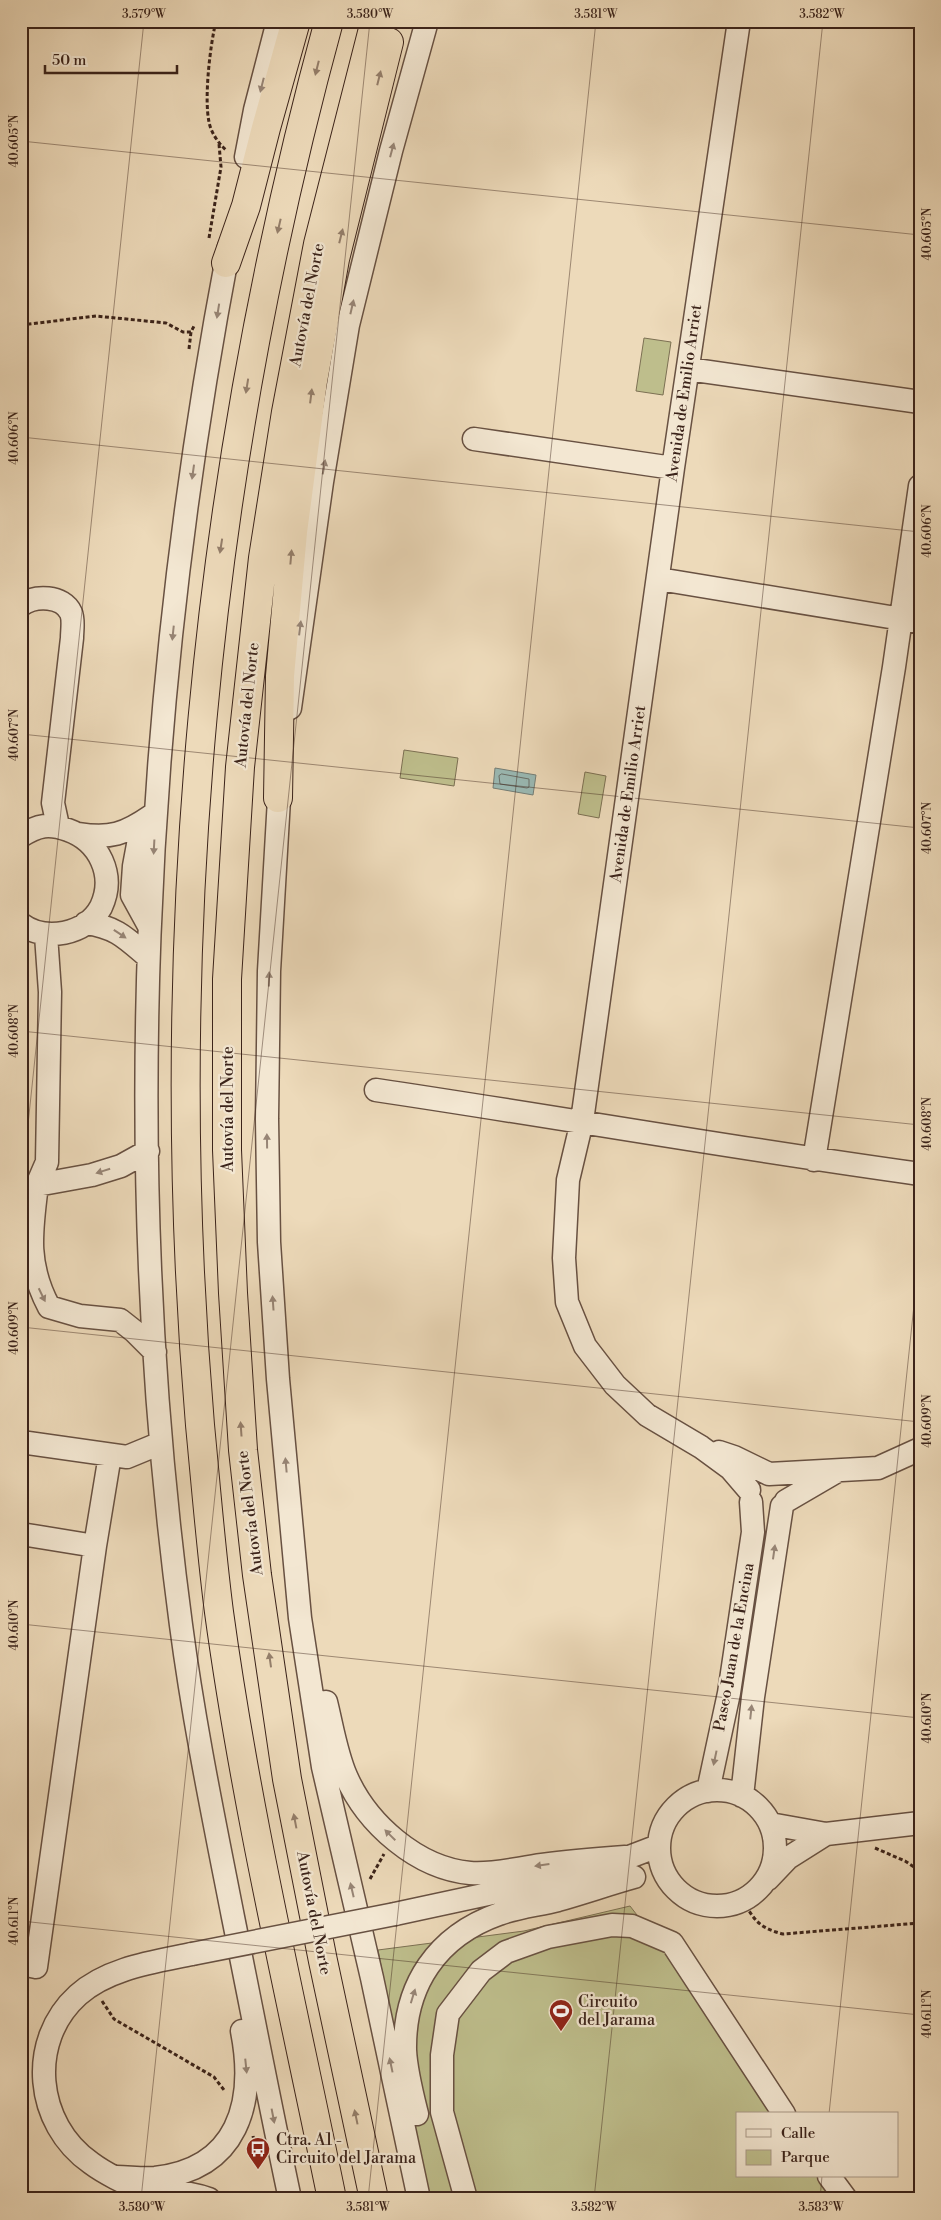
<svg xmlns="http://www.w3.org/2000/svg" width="941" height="2220" font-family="'Libre Bodoni',serif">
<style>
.green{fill:#bebe8c;stroke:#7c7053}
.water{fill:#9abab5;stroke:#747e77}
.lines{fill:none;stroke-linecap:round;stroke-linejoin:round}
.shore{stroke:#6a6e68;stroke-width:1}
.minor-casing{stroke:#685142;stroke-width:25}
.highway-casing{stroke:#3b231a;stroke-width:30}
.path{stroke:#3b231a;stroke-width:3;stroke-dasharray:4 2.5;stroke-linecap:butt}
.minor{stroke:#f3e7d2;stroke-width:22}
.highway{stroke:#eddaba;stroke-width:28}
.minor-bridge-casing{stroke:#685142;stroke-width:25;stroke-linecap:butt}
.minor-bridge{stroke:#f3e7d2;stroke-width:22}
.oneway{fill:#947e6a}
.oneway2{fill:#978576}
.ticks{fill:none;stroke:#3b231a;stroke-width:1;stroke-opacity:0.45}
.labels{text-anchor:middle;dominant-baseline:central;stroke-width:4.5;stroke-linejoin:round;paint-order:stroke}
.street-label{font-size:16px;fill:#3b231a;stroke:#f3e7d2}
.poi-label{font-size:16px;fill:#3b231a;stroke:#f3e7d2;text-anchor:start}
.neatline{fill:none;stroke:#3b231a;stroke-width:2}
.ticks-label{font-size:12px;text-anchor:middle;fill:#3b231a}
</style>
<rect width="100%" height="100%" fill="#eddaba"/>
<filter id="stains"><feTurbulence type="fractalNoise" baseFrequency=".004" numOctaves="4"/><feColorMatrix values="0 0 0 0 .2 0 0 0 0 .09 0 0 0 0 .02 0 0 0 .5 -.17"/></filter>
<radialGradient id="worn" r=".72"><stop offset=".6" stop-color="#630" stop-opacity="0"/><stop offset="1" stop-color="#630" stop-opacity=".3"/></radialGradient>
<path class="green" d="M644 338 671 342 663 395 636 391Z
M404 750 458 758 454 786 400 778Z
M585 772 606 776 599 818 578 814Z
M630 1906 791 2114H737V2176H839L856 2199H426L378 1950 524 1931Z"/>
<path class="water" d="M495 768 536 775 533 795 493 788Z"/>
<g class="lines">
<path class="shore" d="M502 774 529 779V787L527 788 500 784 499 776Z"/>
<g class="minor-casing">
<path id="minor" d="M739 21 673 468 582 1121 568 1180 564 1258 567 1302 585 1346 615 1385 647 1415 701 1447 731 1469 749 1490
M246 157 255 110 278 21
M229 247C142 700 120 1168 181 1625 194 1724 214 1820 233 1917 252 2011 270 2105 290 2199
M688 369 920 402
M474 439 673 468
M659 579 920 622
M21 605C35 595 63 595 71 613 74 620 72 630 72 638L53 803 58 826
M290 708 322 482 348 325 391 151 427 21
M280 782 269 971 267 1119 269 1242 278 1379 300 1618 323 1767 372 1978 419 2199
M142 823 134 866 132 895 149 926
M79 834C110 839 125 834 151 816
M21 836C38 825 49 823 68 830 99 841 116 875 101 907 86 935 45 942 21 924
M86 923C116 927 126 938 148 957
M376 1090C557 1117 738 1149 920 1174
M148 1151 121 1166 92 1175 37 1185C31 1232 26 1264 49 1307L80 1316 120 1320 134 1331 155 1352
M814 1160 894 667 920 486
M37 1185 47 1162 50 992 46 935
M21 1442 127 1457 161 1443
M719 1452 734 1457 769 1474 878 1468 920 1449
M786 1501 834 1473
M21 1534 95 1546 36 1967 21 1964
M95 1546 110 1455
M326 1702C332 1726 336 1753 346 1776 367 1824 417 1868 470 1873 494 1875 518 1868 542 1865 570 1861 597 1859 625 1857
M659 1848a58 58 0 1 1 116 0a58 58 0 1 1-116 0Z
M708 1791 729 1693 753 1532 751 1502
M742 1796 753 1697 782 1506
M770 1824 826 1834 920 1823
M768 1879 788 1858 826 1834
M395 1914 590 1872 658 1846
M192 1954C154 1962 108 1968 78 1995 27 2041 35 2124 91 2163 103 2172 127 2185 142 2189 148 2192 157 2191 164 2191 180 2192 195 2194 209 2199
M417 2114C412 2094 406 2071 405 2050 404 1985 437 1936 499 1914 517 1907 538 1905 558 1900 583 1893 609 1884 634 1877
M829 2176 846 2199
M117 2177C129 2177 142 2179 155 2178 238 2169 256 2103 242 2031
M466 2199 442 2112V2055L448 2014 481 1971 506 1952 548 1937 612 1925 632 1926 672 1943 784 2114"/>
</g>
<g class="highway-casing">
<path id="highway" d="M329 21C204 478 160 953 200 1425 206 1487 211 1550 219 1612 246 1810 292 2003 332 2199
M226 263 246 206 266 128 296 21
M278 798 280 676 293 532 313 381 335 259 389 42
M374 2199 323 1961 287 1779 257 1575 243 1450 233 1293 227 1150V979L240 767 263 558 286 412 318 244 375 21"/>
</g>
<path class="path" d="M216 21C210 46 204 98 209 122 211 133 219 144 227 151
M209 238 221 167 219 144
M21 325 96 316 166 323 183 332H191L194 326
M189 349 191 332
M875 1848 905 1861 920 1871
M370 1879 384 1854
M743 1900C754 1921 760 1928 783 1934L920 1923
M102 2001 114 2019 214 2077 224 2090
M253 2136 258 2159"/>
<use href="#minor" class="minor"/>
<use href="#highway" class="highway"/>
<g class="minor-bridge-casing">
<path id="minor-bridge" d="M192 1954 395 1914"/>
</g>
<use href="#minor-bridge" class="minor-bridge"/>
</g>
<defs><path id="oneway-solid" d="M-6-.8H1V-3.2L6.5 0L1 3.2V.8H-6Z" transform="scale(1.25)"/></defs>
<g class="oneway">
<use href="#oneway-solid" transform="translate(317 68) rotate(104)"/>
<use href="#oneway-solid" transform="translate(379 78) rotate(-76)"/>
<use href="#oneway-solid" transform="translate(279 226) rotate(103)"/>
<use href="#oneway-solid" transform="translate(341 236) rotate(-76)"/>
<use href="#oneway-solid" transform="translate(247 386) rotate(99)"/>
<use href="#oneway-solid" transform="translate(311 396) rotate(-83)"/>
<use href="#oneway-solid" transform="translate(221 546) rotate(99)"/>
<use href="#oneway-solid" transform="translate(291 557) rotate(-85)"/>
<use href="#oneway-solid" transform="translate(241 1429) rotate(-94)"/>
<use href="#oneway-solid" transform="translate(270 1660) rotate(-98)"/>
<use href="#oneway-solid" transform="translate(295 1821) rotate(-101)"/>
<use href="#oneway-solid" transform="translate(356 2117) rotate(-102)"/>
</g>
<g class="oneway2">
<use href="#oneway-solid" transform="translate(262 85) rotate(104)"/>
<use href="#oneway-solid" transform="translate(392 150) rotate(-75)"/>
<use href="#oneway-solid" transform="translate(352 307) rotate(-77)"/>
<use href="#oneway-solid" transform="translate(218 311) rotate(99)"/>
<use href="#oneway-solid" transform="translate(324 467) rotate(-80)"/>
<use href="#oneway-solid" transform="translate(193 472) rotate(98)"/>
<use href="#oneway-solid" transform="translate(300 628) rotate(-83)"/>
<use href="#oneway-solid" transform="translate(173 633) rotate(96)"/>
<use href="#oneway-solid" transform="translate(154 847) rotate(93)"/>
<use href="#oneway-solid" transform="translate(120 934) rotate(34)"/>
<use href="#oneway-solid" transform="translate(269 979) rotate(-89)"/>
<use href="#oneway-solid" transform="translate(267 1141) rotate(-91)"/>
<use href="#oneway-solid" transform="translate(103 1171) rotate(162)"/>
<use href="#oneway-solid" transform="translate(42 1295) rotate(64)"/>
<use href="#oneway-solid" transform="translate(273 1303) rotate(-94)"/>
<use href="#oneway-solid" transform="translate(286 1465) rotate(-95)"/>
<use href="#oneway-solid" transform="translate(774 1552) rotate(-82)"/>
<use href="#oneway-solid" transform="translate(751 1712) rotate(-84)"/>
<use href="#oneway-solid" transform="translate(715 1758) rotate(102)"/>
<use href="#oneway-solid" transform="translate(390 1835) rotate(-135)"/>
<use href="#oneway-solid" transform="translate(542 1865) rotate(172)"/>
<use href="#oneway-solid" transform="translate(352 1890) rotate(-103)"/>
<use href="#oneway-solid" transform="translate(413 1996) rotate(-73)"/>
<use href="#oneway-solid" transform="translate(391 2065) rotate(-102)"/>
<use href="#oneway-solid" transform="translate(246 2066) rotate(84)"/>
<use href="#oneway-solid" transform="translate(273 2116) rotate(79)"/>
</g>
<path class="ticks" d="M21 141 920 235M21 437 920 532M21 734 920 828M21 1031 920 1125M21 1191 144 21M21 1327 920 1422M21 1624 920 1718M21 1921 920 2015M829 2114 920 1248M141 2199 370 21M368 2199 596 21M594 2199 823 21M820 2199 822 2176"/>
<defs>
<g id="stadium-pin" transform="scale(1.25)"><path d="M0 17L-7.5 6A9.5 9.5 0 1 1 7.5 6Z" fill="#8f2418" stroke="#f3e7d2"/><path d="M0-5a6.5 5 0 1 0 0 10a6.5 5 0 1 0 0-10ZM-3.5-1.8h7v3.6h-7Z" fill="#fff"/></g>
<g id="bus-pin" transform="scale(1.25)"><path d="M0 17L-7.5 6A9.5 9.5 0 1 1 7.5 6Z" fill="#8f2418" stroke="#f3e7d2"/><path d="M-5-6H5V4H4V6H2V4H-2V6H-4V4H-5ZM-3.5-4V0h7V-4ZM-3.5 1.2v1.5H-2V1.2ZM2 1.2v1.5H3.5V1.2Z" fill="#fff"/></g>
</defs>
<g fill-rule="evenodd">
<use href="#stadium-pin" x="561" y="2011"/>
<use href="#bus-pin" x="258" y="2149"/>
</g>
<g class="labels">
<g class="street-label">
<text transform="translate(307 305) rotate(-79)">Autovía del Norte</text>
<text transform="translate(684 393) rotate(-82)">Avenida de Emilio Arriet</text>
<text transform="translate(247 705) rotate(-84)">Autovía del Norte</text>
<text transform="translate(628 794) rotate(-82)">Avenida de Emilio Arriet</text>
<text transform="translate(228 1109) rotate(-90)">Autovía del Norte</text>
<text transform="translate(250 1513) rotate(-97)">Autovía del Norte</text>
<text transform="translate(734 1647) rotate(-80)">Paseo Juan de la Encina</text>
<text transform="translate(314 1913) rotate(79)">Autovía del Norte</text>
</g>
<g class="poi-label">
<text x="578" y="2002">Circuito<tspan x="578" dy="18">del Jarama</tspan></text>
<text x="276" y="2140">Ctra. A1 -<tspan x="276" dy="18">Circuito del Jarama</tspan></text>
</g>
</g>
<rect width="941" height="2220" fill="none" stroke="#eddaba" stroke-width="55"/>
<rect x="736" y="2112" width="162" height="65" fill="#f3e7d2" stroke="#a99988"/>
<rect x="746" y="2129" width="25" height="8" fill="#f3e7d2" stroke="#a99988"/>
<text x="781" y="2138" font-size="15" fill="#3b231a">Calle</text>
<rect x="746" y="2150" width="25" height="15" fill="#bebe8c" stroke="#a99988"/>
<text x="781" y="2162" font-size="15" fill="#3b231a">Parque</text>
<path d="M45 65v8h132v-8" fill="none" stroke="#3b231a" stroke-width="2.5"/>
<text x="52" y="65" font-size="15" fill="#3b231a" stroke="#f3e7d2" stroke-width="4" paint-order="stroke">50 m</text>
<rect x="28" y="28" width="886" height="2164" class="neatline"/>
<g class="ticks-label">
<text x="144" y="18">3.579°W</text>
<text x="370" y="18">3.580°W</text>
<text x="596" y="18">3.581°W</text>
<text x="822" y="18">3.582°W</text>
<text transform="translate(14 141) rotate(-90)" y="4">40.605°N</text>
<text transform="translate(927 234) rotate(-90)" y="4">40.605°N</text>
<text transform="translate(14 438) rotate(-90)" y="4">40.606°N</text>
<text transform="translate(927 531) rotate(-90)" y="4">40.606°N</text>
<text transform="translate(14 735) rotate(-90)" y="4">40.607°N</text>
<text transform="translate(927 828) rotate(-90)" y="4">40.607°N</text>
<text transform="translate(14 1031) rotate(-90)" y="4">40.608°N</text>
<text transform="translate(927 1124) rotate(-90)" y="4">40.608°N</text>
<text transform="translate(14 1328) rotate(-90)" y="4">40.609°N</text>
<text transform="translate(927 1421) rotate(-90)" y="4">40.609°N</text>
<text transform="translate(14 1625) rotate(-90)" y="4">40.610°N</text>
<text transform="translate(927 1718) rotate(-90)" y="4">40.610°N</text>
<text transform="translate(14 1921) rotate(-90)" y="4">40.611°N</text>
<text transform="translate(927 2014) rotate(-90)" y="4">40.611°N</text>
<text x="142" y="2211">3.580°W</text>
<text x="368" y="2211">3.581°W</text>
<text x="594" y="2211">3.582°W</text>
<text x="821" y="2211">3.583°W</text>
</g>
<rect width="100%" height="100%" filter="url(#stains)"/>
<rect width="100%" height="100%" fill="url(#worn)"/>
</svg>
